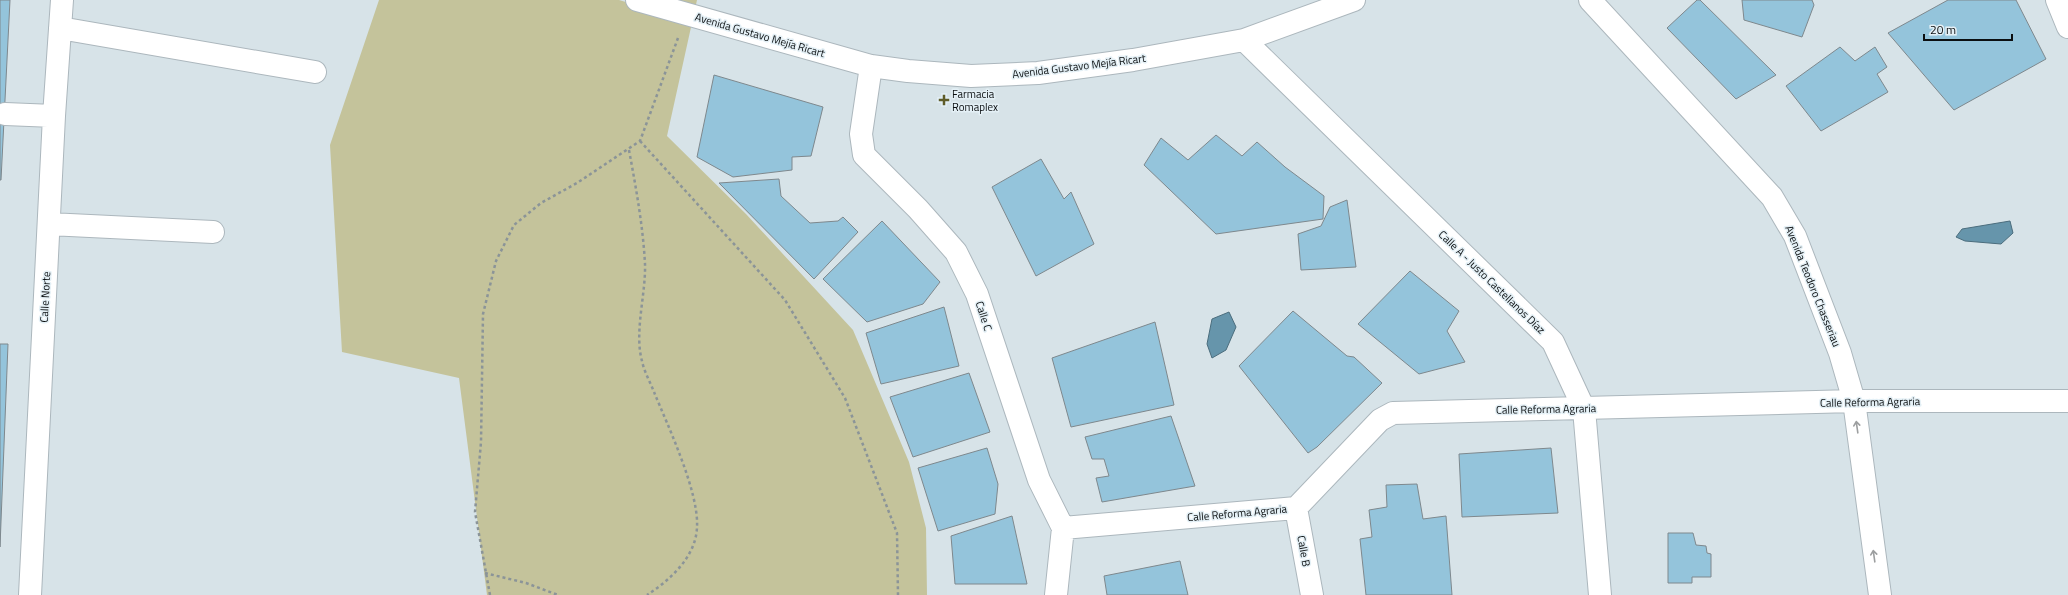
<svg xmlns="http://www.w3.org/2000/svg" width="2068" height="595" font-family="'Titillium Web',sans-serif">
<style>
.green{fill:#c4c39b}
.water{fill:#6695ab;stroke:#4b6d7d}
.building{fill:#94c4db;stroke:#7e888d}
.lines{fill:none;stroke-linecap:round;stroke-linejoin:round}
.minor-casing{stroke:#acb7bd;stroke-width:24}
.path{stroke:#8b9498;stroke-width:2.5;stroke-dasharray:3 3;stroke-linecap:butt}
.minor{stroke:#fff;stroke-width:22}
.oneway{stroke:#9d9fa0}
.poi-dot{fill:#5f5c29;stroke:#e4f0f6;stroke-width:1.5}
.labels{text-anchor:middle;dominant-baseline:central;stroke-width:3;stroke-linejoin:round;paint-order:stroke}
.street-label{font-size:11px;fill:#0b0f11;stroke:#e4f0f6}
.poi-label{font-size:11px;fill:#0b0f11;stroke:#e4f0f6;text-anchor:start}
</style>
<rect width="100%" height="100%" fill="#d7e3e8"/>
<path class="green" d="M379 0H619L656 11 659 0H697L667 136 746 214 853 330 909 462 926 528 927 595H487L459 378 342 352 330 145Z"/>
<path class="water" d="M2010 221 2013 233 2001 244 1965 241 1956 237 1962 229Z
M1229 312 1236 327 1226 350 1212 358 1207 344 1212 319Z"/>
<path class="building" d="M0 0H10L1 180H0Z
M1697 0H1700L1776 75 1736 99 1667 28Z
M1742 0H1812L1814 5 1802 37 1744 20Z
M1948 0H2016L2046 59 1954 110 1888 33Z
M1840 47 1855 61 1875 47 1887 67 1877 74 1888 92 1821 131 1786 86Z
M714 75 823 107 811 156 792 157V170L733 177 697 157Z
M1216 135 1242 156 1257 142 1285 167 1324 196 1323 219 1216 234 1144 165 1161 138 1188 160Z
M1041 159 1064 199 1071 192 1094 244 1036 276 992 187Z
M779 179 781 196 810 223 838 221 843 217 858 232 814 279 719 183Z
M1347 200 1356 267 1301 270 1298 234 1321 226 1330 207Z
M882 221 940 282 923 304 867 322 823 279Z
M1410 271 1459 311 1447 331 1465 362 1419 374 1358 324Z
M944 307 959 366 881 384 866 333Z
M1293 311 1347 356 1354 357 1382 383 1317 447 1308 453 1239 366Z
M1155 322 1174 405 1071 427 1052 358Z
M0 344H8L0 547Z
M969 373 990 432 913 457 890 397Z
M1171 416 1195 486 1102 502 1096 478 1109 476 1104 459H1092L1085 437Z
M987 448 998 484 995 514 938 531 918 468Z
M1551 448 1558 513 1462 517 1459 454Z
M1417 484 1423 519 1446 516 1452 595H1366L1360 539 1372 537 1369 510 1387 507 1386 485Z
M1012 516 1027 584H955L951 536Z
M1668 533H1693L1696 545 1706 546 1707 553 1711 554V577H1692V583H1668Z
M1180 561 1188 595H1107L1104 576Z"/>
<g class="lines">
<g class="minor-casing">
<path id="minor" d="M637 0 871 66 908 71 971 76 1038 73 1133 60 1244 40 1354 0
M1590 0 1772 197 1795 236 1840 353 1854 401 1880 595
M2057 0 2068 27
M60 28 315 72
M1244 40 1553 342 1584 409 1600 595
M871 66 861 134 864 155 918 209 956 252 977 294 1039 480 1063 528 1056 595
M5 114 54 116
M49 224 213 232
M1296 508 1312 595
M1063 528 1296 508 1380 420 1393 413 1854 401H2068
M30 595 54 116 62 0"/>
</g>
<path class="path" d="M640 141 785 300 845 398 897 533 898 595
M629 150C636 188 643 226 645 264 646 294 634 332 642 361 644 371 650 382 654 392 668 426 699 492 697 527 696 557 670 580 647 595
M485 573 526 583 558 595
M490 595 475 512 481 442 483 314 496 261 514 225 541 203 577 183 640 141 678 38"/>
<use href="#minor" class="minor"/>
</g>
<defs><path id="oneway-shaft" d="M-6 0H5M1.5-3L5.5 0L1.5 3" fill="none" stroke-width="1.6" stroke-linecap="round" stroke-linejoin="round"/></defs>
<g class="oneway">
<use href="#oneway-shaft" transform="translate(1857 427) rotate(-98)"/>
<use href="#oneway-shaft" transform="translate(1874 556) rotate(-98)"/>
</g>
<path class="poi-dot" d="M942 94h4v4h4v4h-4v4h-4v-4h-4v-4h4z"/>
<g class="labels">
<g class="street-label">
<text transform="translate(760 35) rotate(16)">Avenida Gustavo Mejía Ricart</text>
<text transform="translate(1079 66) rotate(-7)">Avenida Gustavo Mejía Ricart</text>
<text transform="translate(1492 282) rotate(44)">Calle A - Justo Castellanos Díaz</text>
<text transform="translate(1813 286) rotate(68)">Avenida Teodoro Chasseriau</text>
<text transform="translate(45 297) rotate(-87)">Calle Norte</text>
<text transform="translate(984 316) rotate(72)">Calle C</text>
<text transform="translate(1870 402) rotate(-1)">Calle Reforma Agraria</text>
<text transform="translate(1546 409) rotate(-1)">Calle Reforma Agraria</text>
<text transform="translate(1237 513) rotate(-5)">Calle Reforma Agraria</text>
<text transform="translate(1304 551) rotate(80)">Calle B</text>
</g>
<g class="poi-label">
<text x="952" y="94">Farmacia<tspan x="952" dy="13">Romaplex</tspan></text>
</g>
</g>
<path d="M1924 34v6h88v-6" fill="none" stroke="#0b0f11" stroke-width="2"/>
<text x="1930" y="34" font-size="12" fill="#0b0f11" stroke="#e4f0f6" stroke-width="3" paint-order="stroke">20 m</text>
</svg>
